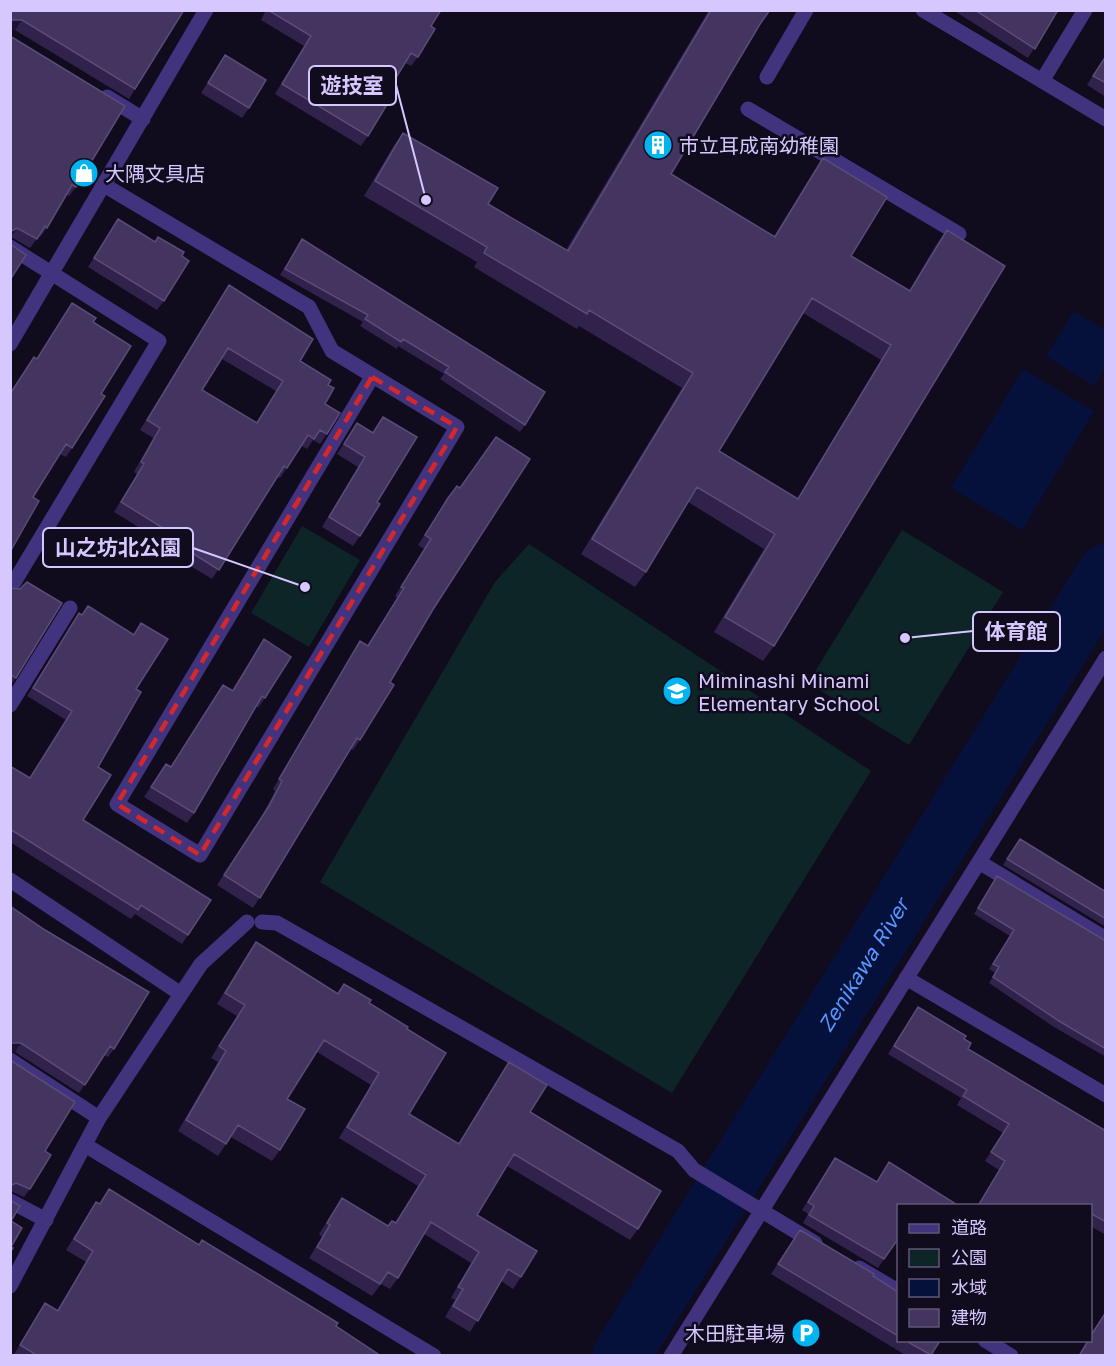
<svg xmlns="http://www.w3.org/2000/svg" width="1116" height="1366" font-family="'Golos Text','Noto Sans JP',sans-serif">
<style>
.green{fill:#0e2528}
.water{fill:#06113b}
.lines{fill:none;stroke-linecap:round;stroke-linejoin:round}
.river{stroke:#06113b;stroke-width:58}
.minor{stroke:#42337f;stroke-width:15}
.wall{fill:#31224c;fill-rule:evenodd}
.shaded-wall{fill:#1d1232}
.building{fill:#433460;stroke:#5a4b79;stroke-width:1.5;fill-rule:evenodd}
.marked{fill:none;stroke:#d62828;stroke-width:4.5;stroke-dasharray:12 8;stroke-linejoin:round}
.labels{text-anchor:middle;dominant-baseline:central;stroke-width:5;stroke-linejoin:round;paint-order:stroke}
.poi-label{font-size:20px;fill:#d7c7ff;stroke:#110b1e;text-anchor:start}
.water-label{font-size:21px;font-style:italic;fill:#5596ff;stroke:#110b1e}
.leader{fill:none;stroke:#d7c7ff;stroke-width:2}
.callout-dot{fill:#d7c7ff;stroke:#110b1e;stroke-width:2}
.callout{fill:#110b1e;stroke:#d7c7ff;stroke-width:2}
.callout-label{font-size:21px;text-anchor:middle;font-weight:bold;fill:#d7c7ff}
</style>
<rect width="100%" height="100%" fill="#110b1e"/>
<path class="green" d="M302 526 360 560 309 647 251 613Z
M902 530 1003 592 909 745 808 683Z
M529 544 871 771 672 1093 320 882 495 582Z"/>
<path class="water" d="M1074 311 1105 330V368L1094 386 1046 356Z
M1023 369 1094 411 1022 530 951 488Z"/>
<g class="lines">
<path class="river" id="s1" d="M621 1356 1106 573"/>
<path class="minor" d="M923 10 1106 119
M767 77 806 10
M1042 81 1085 10
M107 97 143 119
M748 109 959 234
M104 185 309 307 332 351 457 427 200 855 117 804 372 377
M10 247 159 341 10 589
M10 344 206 10
M10 705 70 608
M979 862 1106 939
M10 880 181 994
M262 922 277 923 678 1151 694 1170 815 1243
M906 978 1106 1095
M10 1060 99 1118
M85 1145 434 1356
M10 1201 46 1220
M859 1268 898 1291
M10 1286 99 1118 201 964 247 922
M985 1340 1011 1356
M671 1356 1106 658"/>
</g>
<path class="wall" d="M10 10 135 89 129 99 15 30 10 29Z
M266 10H441L431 26 418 57 411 66 405 63 383 99 368 136 361 146 275 94 304 46 261 20Z
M709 10H770L759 26 671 174 774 236 813 173 823 158 851 256 909 291 936 245 947 230 774 646 763 661 714 632 764 549 688 502 646 572 635 587 581 554 682 388 579 326 577 329 474 267 477 262 364 196 393 147 403 133 488 204 566 250ZM803 313 881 360 797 499 719 451Z
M953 10H1058L1028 58Z
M10 36 76 187 69 196 67 195 47 228 40 237 39 236 30 248 11 237Z
M225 55 249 108 242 118 201 93Z
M1106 55V97L1087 85Z
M118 219 155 242 182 256 164 301 157 310 88 267Z
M302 239 525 425 520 432 440 379 444 374 398 346 397 349 360 326 363 322 280 275Z
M229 285 300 361 328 385 325 404 327 434 320 444 313 440 307 449 302 446 280 478 278 477 212 579 166 551 169 546 114 512 137 474 134 472 153 438 140 430ZM222 359 276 391 256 423 202 390Z
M72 303 93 322 101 394 72 448 66 457 60 454 33 497 10 552V393L34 357 37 359Z
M383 417 377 502 360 536 353 546 322 527 358 467 337 454 357 423 373 432Z
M448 498 432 611 390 682 360 740 353 750 351 749 253 908 217 885 262 816 275 791 273 789 354 651 360 641 367 646 397 598 395 596 424 549 418 545Z
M10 588 16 678 10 686Z
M88 606 133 635 141 623 136 689 98 767 83 820 211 900 182 944 135 914 131 919 10 842V766L30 778 66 720 27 696 73 622 79 613 82 615Z
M264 639 265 698 258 708 256 706 194 813 187 823 144 797 166 764 171 767 223 685 232 690Z
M1020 839 1106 892V927L1003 865Z
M997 876 1106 941V1057L1054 1027 989 983 995 973 989 969 1010 936 974 914Z
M10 906 114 1049 108 1057 104 1055 79 1093 15 1052 10 1051Z
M256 942 337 993 344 984 369 1003 407 1029 409 1114 458 1144 501 1074 509 1062 530 1112 638 1229 630 1240 507 1166 477 1215 521 1277 513 1289 501 1281 470 1332 445 1317 455 1300 451 1298 471 1263 424 1234 398 1278 390 1289 381 1284 372 1296 309 1258 322 1237 319 1234 342 1198 388 1226 395 1223 418 1186 339 1138 371 1085 317 1052 287 1099 280 1150 272 1161 231 1137 218 1156 178 1131 218 1062 211 1058 237 1016 217 1004 248 953Z
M918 1007 964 1039 968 1049 1106 1131V1235L1090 1226V1206H977L999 1170 985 1161 1003 1133 957 1105 961 1098 888 1054Z
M10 1060 45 1151 30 1189 24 1197 10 1191Z
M835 1158 876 1182 889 1162 898 1206V1241L897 1240 878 1268 803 1223 808 1214 802 1210Z
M109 1189 199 1245 336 1326 381 1356H13L45 1303 57 1310 86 1262 66 1250 96 1202 99 1204Z
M800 1230 898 1292V1341H940L930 1356H907L771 1274Z
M1106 1311V1356H1078L1087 1341H1090V1335Z"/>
<path class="shaded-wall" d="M12 20H22L15 30 10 29V22Z
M17 228 11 237 10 238V232Z
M12 1043H21L15 1052 10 1051V1044Z"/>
<path class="building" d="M10 10H184L135 89 22 20H12L10 22Z
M268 10H441L431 26 435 29 418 57 411 53 383 99 388 103 368 136 282 84 311 36Z
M711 10H770L760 24 671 174 775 237 823 158 887 197 851 256 910 291 947 230 1005 266 774 646 725 617 775 534 697 487 646 572 592 539 693 373 589 310 587 314 484 253 487 247 375 181 403 133 498 188 488 204 568 251ZM812 298 891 345 798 499 719 451Z
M975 10H1058L1035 49Z
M10 36 125 106 76 187 72 185 47 228 45 226 37 239 17 228 10 232Z
M225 55 266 80 249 108 208 83Z
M1106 56V83L1093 76Z
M118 219 155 242 158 237 184 252 182 256 189 261 164 301 94 258Z
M302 239 545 392 525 425 445 372 449 367 403 339 401 342 365 319 368 315 285 269Z
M10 244 26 255 10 280Z
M229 285 313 339 300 361 331 380 328 385 334 388 325 404 340 413 327 434 320 430 314 439 308 435 287 468 284 466 219 570 173 541 176 536 121 502 144 464 141 462 160 428 147 420ZM228 348 283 381 257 423 202 390Z
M72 303 96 318 93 322 131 346 101 394 105 396 72 448 66 444 33 497 39 501 10 552V394L34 357 37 359Z
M383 417 417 437 377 502 380 504 360 536 329 517 365 457 344 444 357 423 373 433Z
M496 437 530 459 432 611 390 682 394 685 360 740 357 738 260 898 224 875 269 806 282 781 279 779 360 641 368 646 404 588 401 587 431 539 425 535 448 498 457 486 460 488Z
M27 582 62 603 16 678 10 674V588L20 589Z
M88 606 134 635 141 623 168 639 136 689 141 692 98 767 111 775 83 820 211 900 188 935 141 905 138 910 10 829V766L30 778 72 711 33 688 79 613 82 615Z
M264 639 291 657 265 698 262 696 194 813 151 787 166 764 171 767 223 685 233 691Z
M1020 839 1106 892V919L1007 859Z
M997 876 1106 941V1049L1059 1021 993 977 999 967 993 964 1014 930 978 908Z
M10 906 45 930 149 992 114 1049 110 1046 85 1085 21 1043H12L10 1044Z
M256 942 338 994 344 984 371 1000 369 1003 408 1027 407 1029 446 1053 409 1114 459 1144 509 1062 547 1085 530 1112 661 1191 638 1229 514 1154 477 1215 537 1251 521 1277 508 1269 478 1321 453 1306 463 1289 458 1287 479 1252 431 1222 398 1278 388 1272 380 1284 317 1247 330 1225 327 1223 342 1198 388 1226 392 1221 396 1223 426 1175 347 1127 379 1073 324 1040 287 1099 305 1109 280 1150 238 1125 226 1144 186 1120 226 1051 219 1046 245 1005 225 993Z
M918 1007 966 1036 964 1039 971 1043 968 1049 1106 1131V1222L1090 1213V1206H978L1005 1161 991 1152 1009 1124 963 1096 967 1090 894 1046Z
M10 1060 75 1102 45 1151 51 1155 30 1189 16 1183 10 1186Z
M835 1158 877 1182 889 1162 959 1206H898V1239L884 1259 809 1215 814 1206 808 1202Z
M109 1189 199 1245 202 1240 338 1323 336 1326 381 1356H38L20 1345 45 1303 58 1311 93 1251 74 1239 96 1202 100 1204Z
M10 1200 20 1206 11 1221 22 1228 11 1247 13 1248 10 1253Z
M800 1230 874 1274 873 1276 898 1292V1336L778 1264Z
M1106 1312V1356H1079L1088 1341H1090V1337Z
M906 1341H940L931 1355Z"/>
<path class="marked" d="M372 377 457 427 200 855 117 804Z"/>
<defs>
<g id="building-disc" transform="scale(1.5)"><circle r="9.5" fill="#00b4f2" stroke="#110b1e"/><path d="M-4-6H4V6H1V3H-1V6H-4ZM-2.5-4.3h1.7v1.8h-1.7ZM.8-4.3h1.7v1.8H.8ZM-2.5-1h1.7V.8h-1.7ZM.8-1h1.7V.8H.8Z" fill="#fff"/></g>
<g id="shop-disc" transform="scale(1.5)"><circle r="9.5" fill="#00b4f2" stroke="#110b1e"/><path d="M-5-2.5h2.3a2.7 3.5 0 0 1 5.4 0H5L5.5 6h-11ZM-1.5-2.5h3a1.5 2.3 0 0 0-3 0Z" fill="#fff"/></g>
<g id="school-disc" transform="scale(1.5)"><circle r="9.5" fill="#00b4f2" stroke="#110b1e"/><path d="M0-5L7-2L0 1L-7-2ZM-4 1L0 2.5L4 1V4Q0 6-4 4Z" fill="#fff"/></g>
<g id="parking-disc" transform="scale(1.5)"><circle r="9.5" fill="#00b4f2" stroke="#110b1e"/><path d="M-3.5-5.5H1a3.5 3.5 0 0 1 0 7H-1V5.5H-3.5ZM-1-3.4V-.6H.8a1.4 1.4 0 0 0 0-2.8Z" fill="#fff"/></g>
</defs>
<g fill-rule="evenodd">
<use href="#building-disc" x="658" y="145"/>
<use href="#shop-disc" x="84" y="173"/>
<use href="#school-disc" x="677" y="691"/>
<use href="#parking-disc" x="806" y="1333"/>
</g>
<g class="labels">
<g class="poi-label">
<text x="679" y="145">市立耳成南幼稚園</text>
<text x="105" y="173">大隅文具店</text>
<text x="698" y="680">Miminashi Minami<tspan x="698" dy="23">Elementary School</tspan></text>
<text x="785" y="1333" text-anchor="end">木田駐車場</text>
</g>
<g class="water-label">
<text stroke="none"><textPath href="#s1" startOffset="460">Zenikawa River</textPath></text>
</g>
</g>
<path class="leader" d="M426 200L396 85M305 587L193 548M905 638L973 631"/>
<g class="callout-dot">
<circle cx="426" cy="200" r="6"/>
<circle cx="305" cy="587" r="6"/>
<circle cx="905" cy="638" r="6"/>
</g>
<g class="callout">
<rect x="309" y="66" width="87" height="39" rx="6"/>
<rect x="43" y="528" width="150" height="39" rx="6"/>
<rect x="973" y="612" width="87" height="39" rx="6"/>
</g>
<g class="callout-label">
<text x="352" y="93">遊技室</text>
<text x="118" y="555">山之坊北公園</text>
<text x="1016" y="639">体育館</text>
</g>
<rect width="1116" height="1366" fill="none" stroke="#d7c7ff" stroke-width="24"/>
<rect x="897" y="1204" width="195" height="138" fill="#110b1e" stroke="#605678" stroke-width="1.5"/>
<rect x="909" y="1224" width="30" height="9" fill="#42337f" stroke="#605678" stroke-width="1.5"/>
<text x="951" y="1234" font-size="18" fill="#d7c7ff">道路</text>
<rect x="909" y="1249" width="30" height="18" fill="#0e2528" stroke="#605678" stroke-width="1.5"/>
<text x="951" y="1264" font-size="18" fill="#d7c7ff">公園</text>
<rect x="909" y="1279" width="30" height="18" fill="#06113b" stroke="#605678" stroke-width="1.5"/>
<text x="951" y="1294" font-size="18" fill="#d7c7ff">水域</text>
<rect x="909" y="1309" width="30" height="18" fill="#433460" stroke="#605678" stroke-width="1.5"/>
<text x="951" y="1324" font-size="18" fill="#d7c7ff">建物</text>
</svg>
